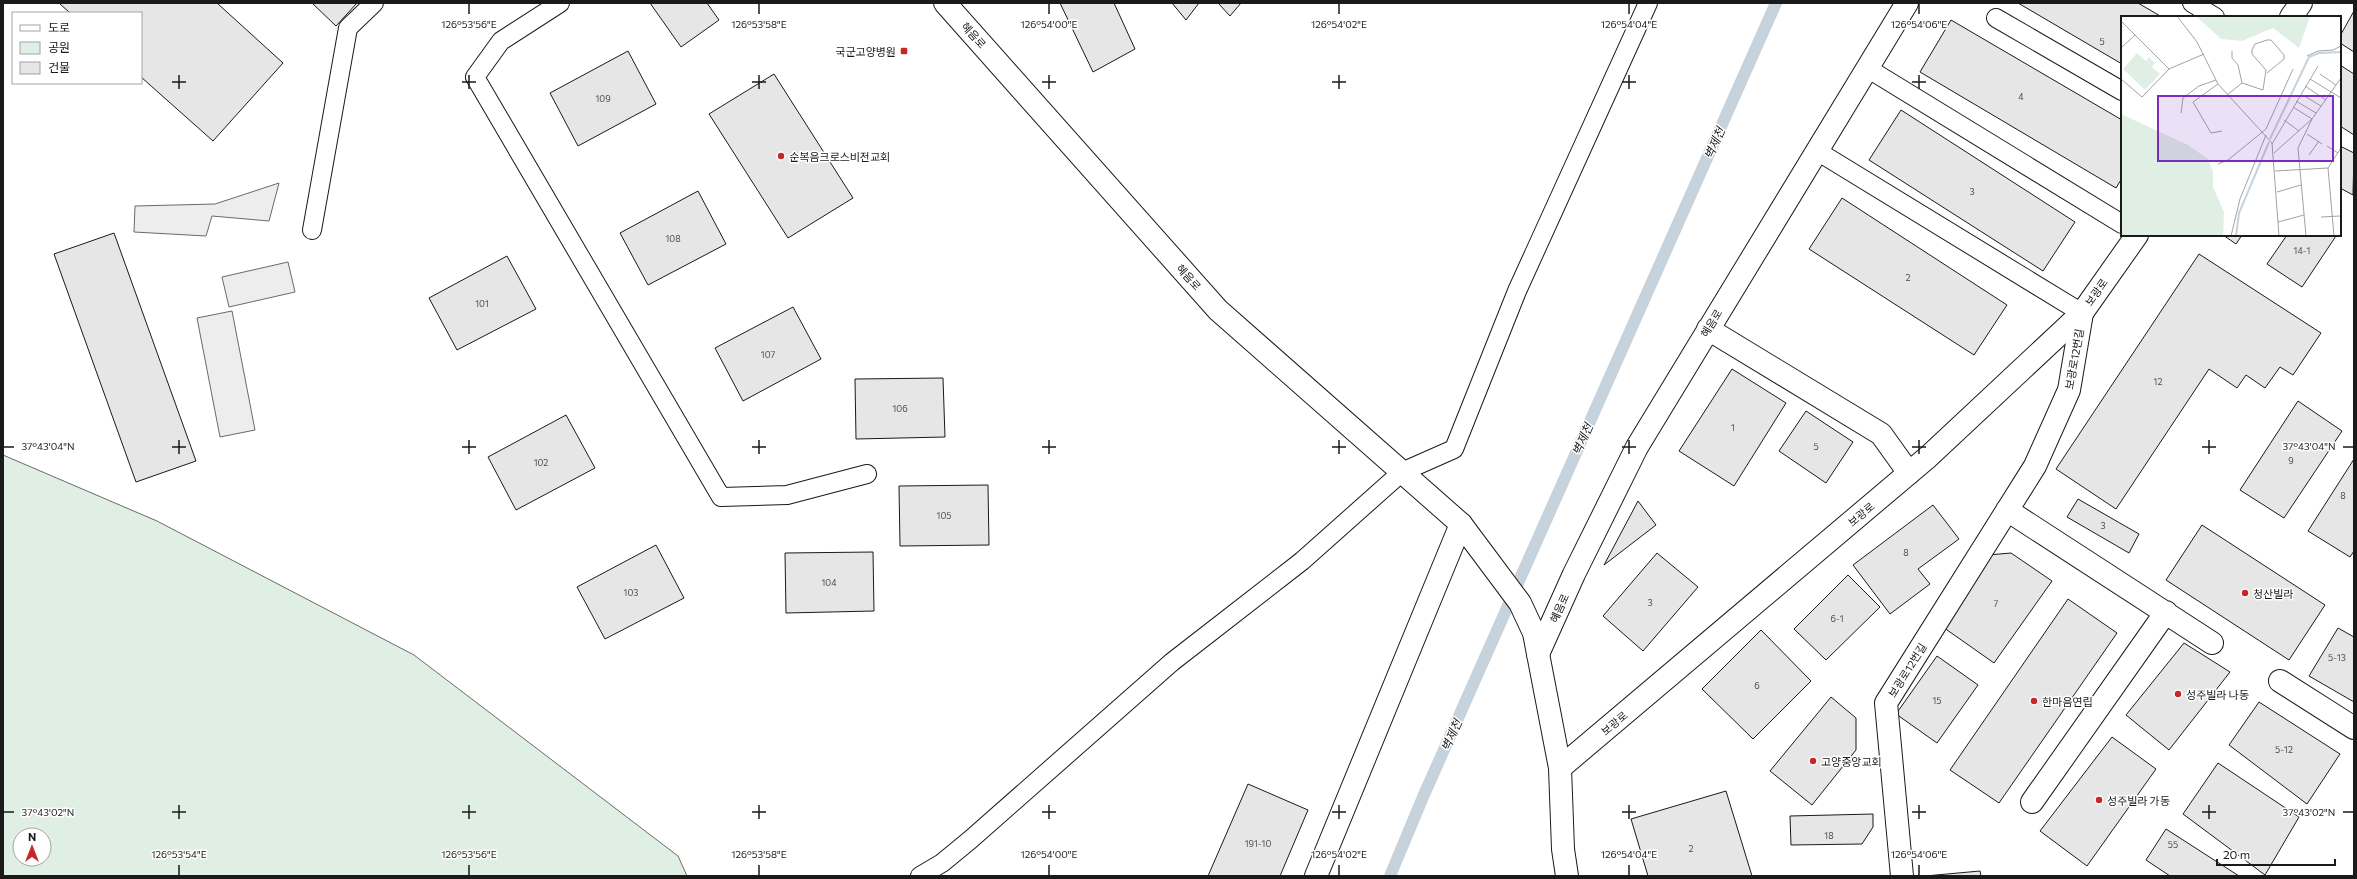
<svg xmlns="http://www.w3.org/2000/svg" width="2357" height="879" font-family="Commissioner,'Noto Sans KR',sans-serif">
<style>
.green{fill:#e0efe3;stroke:#6a6a6a;fill-rule:evenodd}
.parking{fill:#ededed;stroke:#6a6a6a}
.lines{fill:none;stroke-linecap:round;stroke-linejoin:round}
.stream{stroke:#c6d2dc;stroke-width:12}
.building{fill:#e6e6e6;stroke:#1a1a1a}
.lane-casing{stroke:#1a1a1a;stroke-width:20}
.street-casing{stroke:#1a1a1a;stroke-width:24}
.secondary-casing{stroke:#1a1a1a;stroke-width:24}
.lane{stroke:#fff;stroke-width:18}
.street{stroke:#fff;stroke-width:22}
.secondary{stroke:#fff;stroke-width:22}
.ticks{fill:none;stroke:#1a1a1a;stroke-width:1.5}
.poi-dot{fill:#c62828;stroke:#fff;stroke-width:1.5}
.labels{text-anchor:middle;dominant-baseline:central;stroke-width:3;stroke-linejoin:round;paint-order:stroke}
.number-label{font-size:9px;fill:#4d4d4d}
.street-label{font-size:11px;fill:#1a1a1a;stroke:#fff}
.poi-label{font-size:11px;fill:#1a1a1a;stroke:#fff;text-anchor:start}
.water-label{font-size:12px;font-style:italic;fill:#1a1a1a;stroke:#fff}
.inset-river{fill:none;stroke:#c6d2dc;stroke-width:2}
.inset-road{fill:none;stroke:#a3a3a3;stroke-width:1}
.view{fill:#7b2cbf;fill-opacity:0.15;stroke:#7b2cbf;stroke-width:2}
.inset-edge{fill:none;stroke:#1a1a1a;stroke-width:2}
.ticks-label{font-size:10px;text-anchor:middle;fill:#1a1a1a;stroke:#fff;stroke-width:3;stroke-linejoin:round;paint-order:stroke}
</style>
<rect width="100%" height="100%" fill="#fff"/>
<path class="green" d="M3 455 157 521 414 655 678 856 687 876H3ZM20 835H44V859H20Z"/>
<path class="parking" d="M279 183 269 221 212 216 206 236 134 232 135 206 215 204Z
M288 262 295 292 229 307 222 277Z
M232 311 255 430 220 437 197 318Z"/>
<g class="lines">
<path class="stream" d="M1390 876 1423 797 1776 3"/>
</g>
<path class="building" d="M59 3H217L283 63 213 141 141 77V13H70Z
M312 3H357L336 26Z
M650 3H707L719 20 681 47Z
M1060 3H1114L1135 49 1093 72Z
M1172 3H1199L1186 20Z
M1218 3H1241L1230 16Z
M2018 3H2138L2162 17H2122V64Z
M2354 11V52L2340 43V36Z
M1951 20 2122 120V178L2116 188 1920 72Z
M628 51 656 104 578 146 550 93Z
M2340 65 2354 74V135L2340 126Z
M774 74 853 198 788 238 709 114Z
M1901 110 2075 222 2043 271 1869 160Z
M2340 146 2354 153 2353 195 2340 188Z
M698 191 726 244 648 285 620 233Z
M1842 198 2007 305 1974 355 1809 249Z
M114 233 196 461 136 482 54 254Z
M2223 235H2242L2236 244Z
M2287 235 2336 236 2302 287 2267 264Z
M2199 254 2321 333 2293 375 2280 367 2265 388 2246 375 2237 388 2209 369 2116 509 2056 469Z
M507 256 536 309 457 350 429 298Z
M793 307 821 359 743 401 715 348Z
M1732 369 1786 403 1734 486 1679 451Z
M943 378 945 437 856 439 855 379Z
M2298 401 2342 431 2284 518 2240 490Z
M1806 411 1853 442 1826 483 1779 451Z
M566 415 595 468 516 510 488 457Z
M2354 459V551L2350 557 2308 531Z
M988 485 989 545 900 546 899 486Z
M2078 499 2139 534 2129 553 2067 517Z
M1638 501 1656 525 1604 565Z
M1933 505 1959 539 1918 569 1930 584 1890 614 1853 565Z
M2202 525 2325 605 2289 660 2166 580Z
M656 545 684 598 605 639 577 587Z
M873 552 874 611 786 613 785 553Z
M1657 553 1698 587 1643 651 1603 616Z
M2011 553 2052 581 1994 663 1940 625 1988 555Z
M1848 575 1880 607 1826 660 1794 629Z
M2068 599 2117 633 1999 803 1950 770Z
M2338 628 2354 637V702L2309 676Z
M1761 630 1811 681 1753 739 1702 689Z
M2184 643 2230 672 2169 750 2126 715Z
M1937 656 1978 685 1937 743 1896 714Z
M1831 697 1856 718V750L1812 805 1770 771Z
M2259 702 2340 754 2307 804 2229 745Z
M2112 737 2156 769 2087 866 2040 831Z
M2218 763 2299 817 2265 875 2183 814Z
M1248 784 1308 810 1280 876H1208Z
M1726 791 1752 876H1648L1631 819Z
M1873 814V827L1862 844 1791 845 1790 816Z
M2166 829 2239 876H2170L2146 860Z
M1980 871 1981 876H1925Z"/>
<g class="lines">
<g class="lane-casing">
<path id="lane" d="M560 3 501 41 475 77 721 497 787 495 867 474
M2192 3 2215 17
M1996 18 2122 91
M1867 68 2122 224
M1817 151 2082 313
M312 230 348 28 374 3
M920 876 942 863 970 840 1172 662 1302 561 1402 472 1454 449 1517 291 1648 3"/>
</g>
<g class="street-casing">
<path id="street" d="M1708 329 1881 434 1909 473
M2007 510 2212 643
M1538 654 1574 574 1637 447 1907 3
M2280 681 2354 728
M2032 802 2166 612
M1316 876 1461 524
M1902 876 1886 703 2035 466 2069 390 2082 313"/>
</g>
<g class="secondary-casing">
<path id="secondary" d="M945 3 1218 310 1461 524 1520 603 1534 633 1560 768 1563 849 1567 876
M2291 17 2301 3
M1560 768 1928 457 2082 313 2137 235"/>
</g>
<use href="#lane" class="lane"/>
<use href="#street" class="street"/>
<use href="#secondary" class="secondary"/>
</g>
<path class="ticks" d="M469 4V14M759 4V14M1049 4V14M1339 4V14M1629 4V14M1919 4V14M179 75V89M469 75V89M759 75V89M1049 75V89M1339 75V89M1629 75V89M1919 75V89M172 82H186M462 82H476M752 82H766M1042 82H1056M1332 82H1346M1622 82H1636M1912 82H1926M179 440V454M469 440V454M759 440V454M1049 440V454M1339 440V454M1629 440V454M1919 440V454M2209 440V454M4 447H14M172 447H186M462 447H476M752 447H766M1042 447H1056M1332 447H1346M1622 447H1636M1912 447H1926M2202 447H2216M2343 447H2353M179 805V819M469 805V819M759 805V819M1049 805V819M1339 805V819M1629 805V819M1919 805V819M2209 805V819M4 812H14M172 812H186M462 812H476M752 812H766M1042 812H1056M1332 812H1346M1622 812H1636M1912 812H1926M2202 812H2216M2343 812H2353M179 865V875M469 865V875M759 865V875M1049 865V875M1339 865V875M1629 865V875M1919 865V875"/>
<g class="poi-dot">
<rect x="900" y="47" width="8" height="8" rx="2"/>
<circle cx="781" cy="156" r="4"/>
<circle cx="2245" cy="593" r="4"/>
<circle cx="2178" cy="694" r="4"/>
<circle cx="2034" cy="701" r="4"/>
<circle cx="1813" cy="761" r="4"/>
<circle cx="2099" cy="800" r="4"/>
</g>
<g class="labels">
<g class="number-label">
<text x="2102" y="41">5</text>
<text x="2021" y="96">4</text>
<text x="603" y="98">109</text>
<text x="1972" y="191">3</text>
<text x="673" y="238">108</text>
<text x="2302" y="250">14-1</text>
<text x="1908" y="277">2</text>
<text x="482" y="303">101</text>
<text x="768" y="354">107</text>
<text x="2158" y="381">12</text>
<text x="900" y="408">106</text>
<text x="1733" y="427">1</text>
<text x="1816" y="446">5</text>
<text x="2291" y="460">9</text>
<text x="541" y="462">102</text>
<text x="2343" y="495">8</text>
<text x="944" y="515">105</text>
<text x="2103" y="525">3</text>
<text x="1906" y="552">8</text>
<text x="829" y="582">104</text>
<text x="631" y="592">103</text>
<text x="1650" y="602">3</text>
<text x="1996" y="603">7</text>
<text x="1837" y="618">6-1</text>
<text x="2337" y="657">5-13</text>
<text x="1757" y="685">6</text>
<text x="1937" y="700">15</text>
<text x="2284" y="749">5-12</text>
<text x="1829" y="835">18</text>
<text x="1258" y="843">191-10</text>
<text x="2173" y="844">55</text>
<text x="1691" y="848">2</text>
</g>
<g class="street-label">
<text transform="translate(974 35) rotate(48)">혜음로</text>
<text transform="translate(1189 277) rotate(48)">혜음로</text>
<text transform="translate(2096 292) rotate(-55)">보광로</text>
<text transform="translate(1711 323) rotate(-59)">혜음로</text>
<text transform="translate(2074 359) rotate(-80)">보광로12번길</text>
<text transform="translate(1861 514) rotate(-40)">보광로</text>
<text transform="translate(1559 608) rotate(-66)">혜음로</text>
<text transform="translate(1907 670) rotate(-58)">보광로12번길</text>
<text transform="translate(1614 723) rotate(-40)">보광로</text>
</g>
<g class="poi-label">
<text x="896" y="51" text-anchor="end">국군고양병원</text>
<text x="789" y="156">순복음크로스비전교회</text>
<text x="2253" y="593">청산빌라</text>
<text x="2186" y="694">성주빌라 나동</text>
<text x="2042" y="701">한마음연립</text>
<text x="1821" y="761">고양중앙교회</text>
<text x="2107" y="800">성주빌라 가동</text>
</g>
<g class="water-label">
<text transform="translate(1714 143) rotate(-66)">벽제천</text>
<text transform="translate(1582 439) rotate(-66)">벽제천</text>
<text transform="translate(1451 735) rotate(-66)">벽제천</text>
</g>
</g>
<g transform="translate(2121 16)">
<rect width="220" height="220" fill="#fff"/>
<path d="M75 0H189L178 32 152 12 121 25 100 23ZM16 37 25 45 28 41 34 47 31 51 39 58 24 74 2 53ZM0 98 67 129 87 143 92 156V171L103 196 102 220H0Z" fill="#e0efe3"/>
<path class="inset-river" d="M149 123 188 41 198 37 220 36M115 220 118 197 148 126"/>
<path class="inset-road" d="M56 0 76 26 97 68 151 127 158 220M0 5 48 53M0 32 14 19M111 35V42L117 49 121 67M186 40 197 35 212 34 220 30M199 58 215 69M0 63 21 81 48 53 83 38M189 63 220 82M97 68 72 86 90 117 101 115M184 70 205 84M106 79 121 67 142 74 145 54 131 38V34L134 28 146 24H150L163 39V43L146 57M185 81 200 90M175 85 195 97M172 91 191 103 177 132 185 220M60 97 62 82 78 70 95 64M163 104 178 115M186 118 201 128M151 128 197 50M206 130 217 137M153 137 191 103 220 62M188 139 198 125M97 148 107 144 145 113 172 53M154 155 207 152M156 176 180 169M200 201 219 200M157 206 183 199M110 220 119 183 145 119M213 220 207 152 220 132"/>
<path class="view" d="M37 80H212V145H37Z"/>
<rect width="220" height="220" class="inset-edge"/>
</g>
<g class="ticks-label">
<text x="469" y="28">126°53'56"E</text>
<text x="759" y="28">126°53'58"E</text>
<text x="1049" y="28">126°54'00"E</text>
<text x="1339" y="28">126°54'02"E</text>
<text x="1629" y="28">126°54'04"E</text>
<text x="1919" y="28">126°54'06"E</text>
<text x="48" y="450">37°43'04"N</text>
<text x="2309" y="450">37°43'04"N</text>
<text x="48" y="816">37°43'02"N</text>
<text x="2309" y="816">37°43'02"N</text>
<text x="179" y="858">126°53'54"E</text>
<text x="469" y="858">126°53'56"E</text>
<text x="759" y="858">126°53'58"E</text>
<text x="1049" y="858">126°54'00"E</text>
<text x="1339" y="858">126°54'02"E</text>
<text x="1629" y="858">126°54'04"E</text>
<text x="1919" y="858">126°54'06"E</text>
</g>
<rect width="2357" height="879" fill="none" stroke="#1a1a1a" stroke-width="8"/>
<rect x="12" y="12" width="130" height="72" fill="#ffffff" stroke="#a3a3a3"/>
<rect x="20" y="25" width="20" height="6" fill="#ffffff" stroke="#a3a3a3"/>
<text x="48" y="32" font-size="12" fill="#1a1a1a">도로</text>
<rect x="20" y="42" width="20" height="12" fill="#e0efe3" stroke="#a3a3a3"/>
<text x="48" y="52" font-size="12" fill="#1a1a1a">공원</text>
<rect x="20" y="62" width="20" height="12" fill="#e6e6e6" stroke="#a3a3a3"/>
<text x="48" y="72" font-size="12" fill="#1a1a1a">건물</text>
<g transform="translate(32 847)"><circle r="19" fill="#ffffff" stroke="#a3a3a3"/>
<path d="M0-3L7 15L0 10L-7 15Z" fill="#c62828"/>
<text y="-6" font-size="11" font-weight="bold" text-anchor="middle" fill="#1a1a1a">N</text>
</g>
<path d="M2217 859v6h118v-6" fill="none" stroke="#1a1a1a" stroke-width="2"/>
<text x="2223" y="859" font-size="12" fill="#1a1a1a" stroke="#ffffff" stroke-width="3" paint-order="stroke">20 m</text>
</svg>
